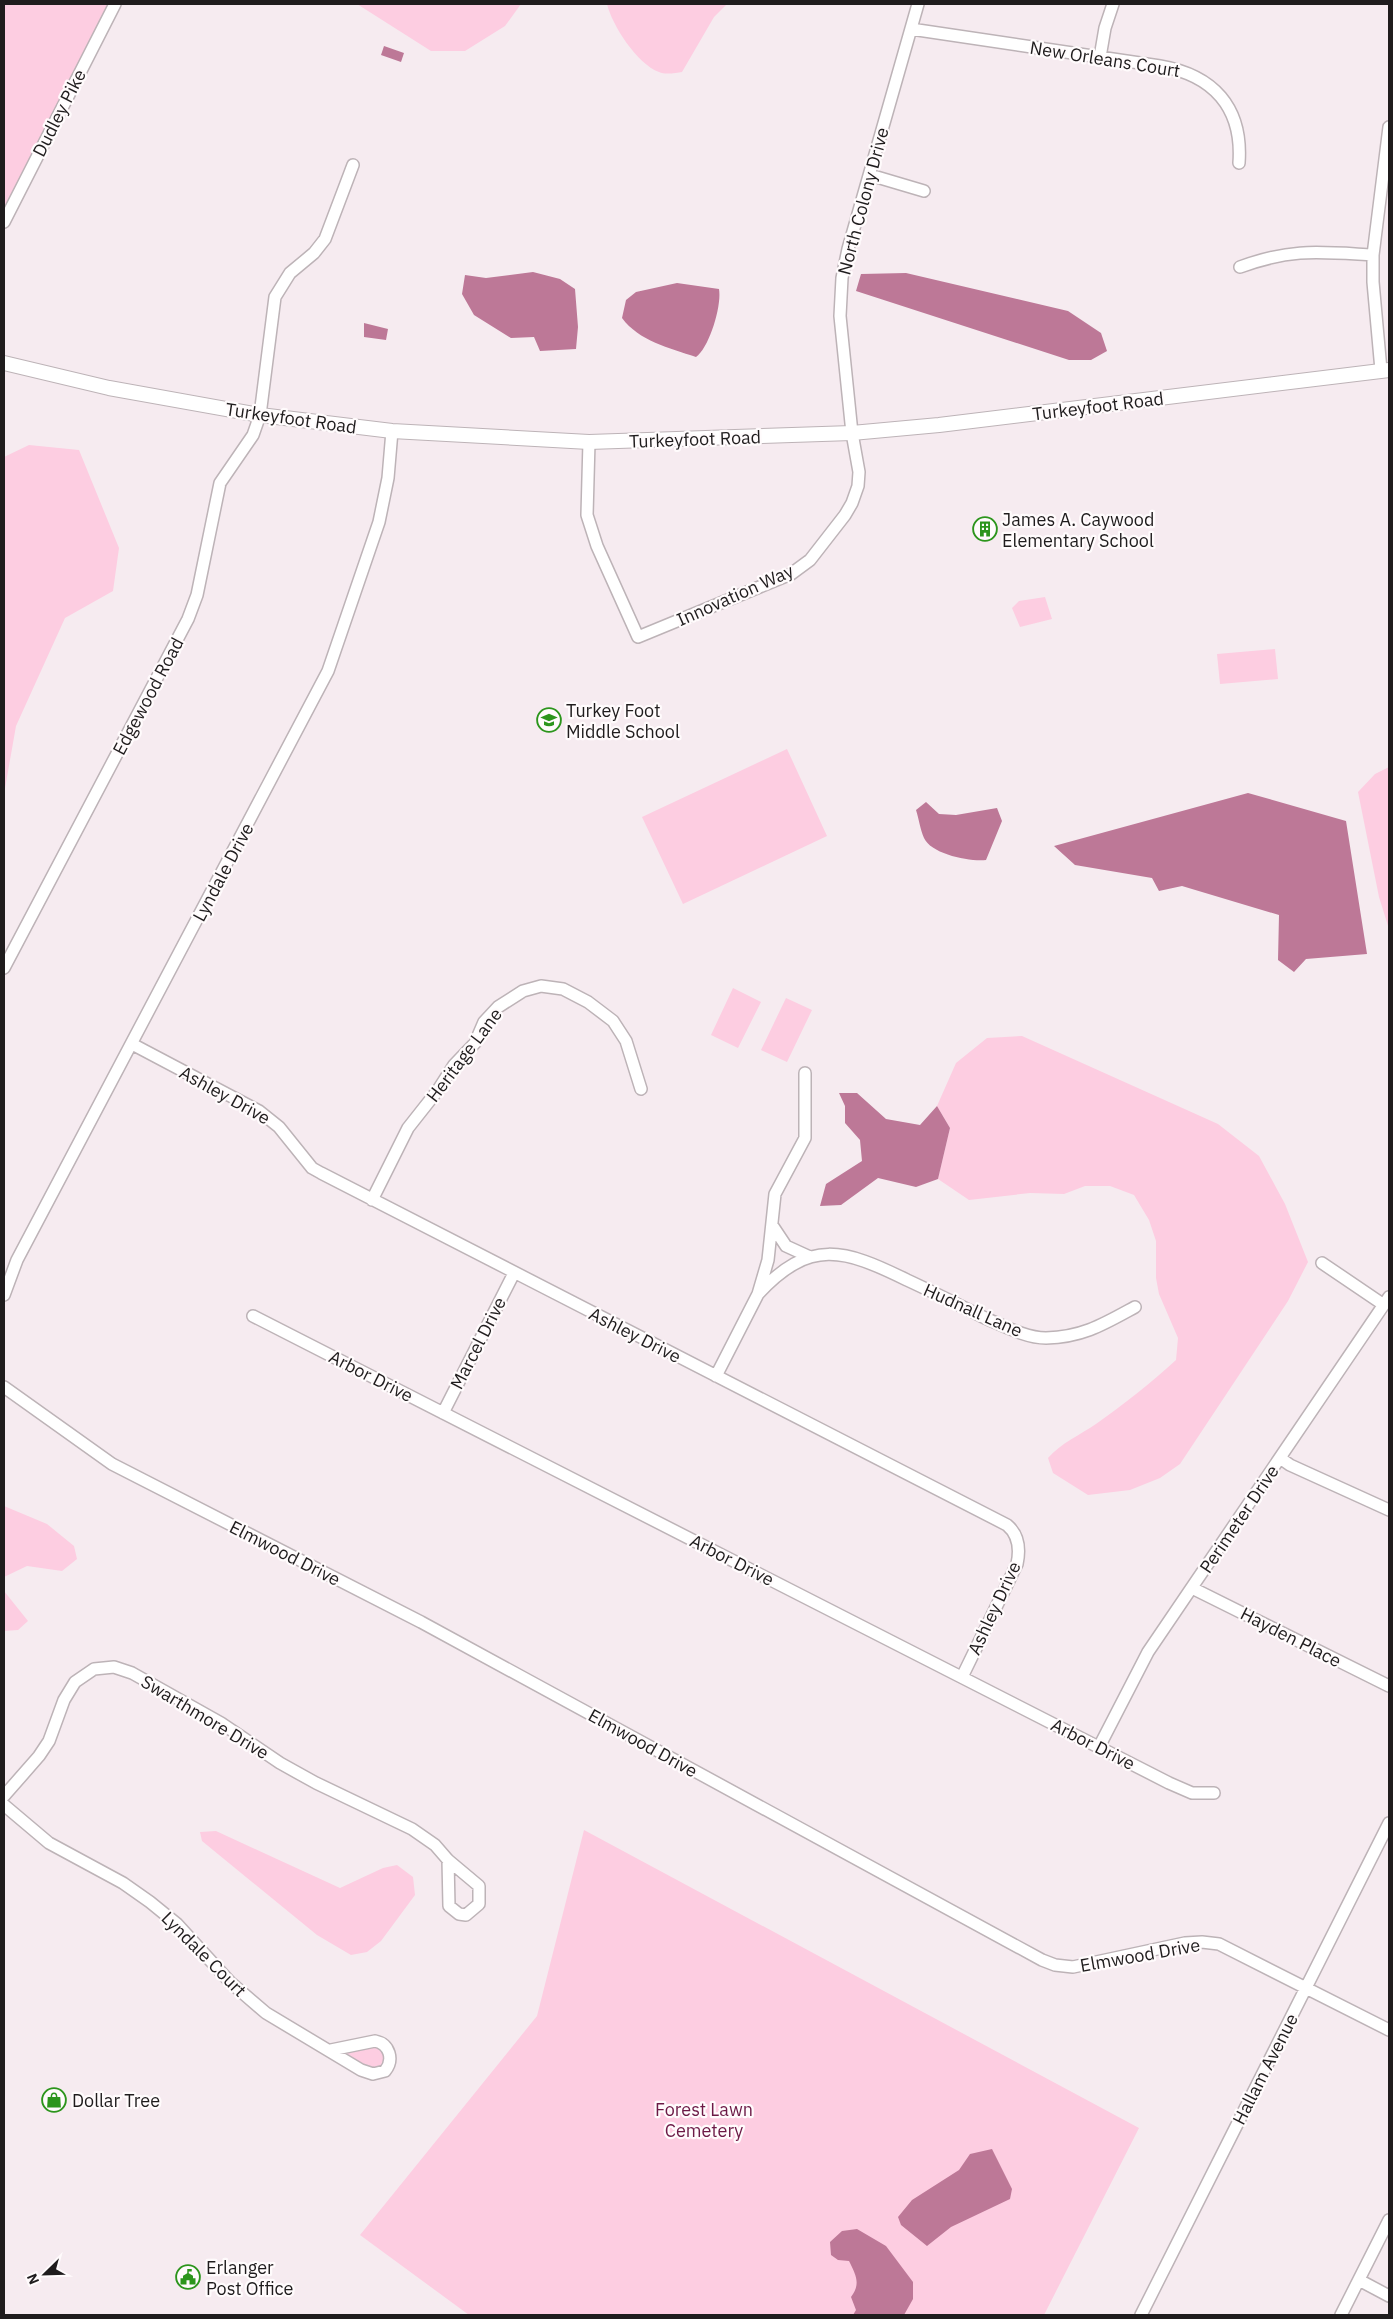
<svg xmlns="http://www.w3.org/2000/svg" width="1393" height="2319" font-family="'IBM Plex Sans',sans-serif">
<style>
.green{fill:#fdcde1}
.water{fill:#bd7897}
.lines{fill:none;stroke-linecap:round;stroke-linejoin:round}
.minor-casing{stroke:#bdb3b7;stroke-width:14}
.major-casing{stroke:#bdb3b7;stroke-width:16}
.minor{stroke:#fff;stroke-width:11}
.major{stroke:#fff;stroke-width:14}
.labels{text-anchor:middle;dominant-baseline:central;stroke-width:4.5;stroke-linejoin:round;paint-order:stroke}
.street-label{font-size:18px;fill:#1f1c1d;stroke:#fffbfc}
.poi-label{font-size:18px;fill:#1f1c1d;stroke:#fffbfc;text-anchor:start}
.park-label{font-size:18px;fill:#6c1946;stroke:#fffbfc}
</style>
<rect width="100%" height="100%" fill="#f6ebf0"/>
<path class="green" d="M4 4H115L4 222Z
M357 4H521L505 26 465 51H431Z
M607 4H727L714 17 682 72C676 73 665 75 659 72 637 64 612 25 607 4Z
M29 445 79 450 119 548 113 591 65 618 16 726 4 794V457Z
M1045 597 1052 619 1020 627 1012 608 1019 601Z
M1275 649 1278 679 1220 684 1217 654Z
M787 749 827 836 683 904 642 817Z
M1389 767V929L1379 897 1358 792 1375 774Z
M733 988 761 1002 738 1048 711 1035Z
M786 998 812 1010 787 1062 761 1050Z
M1022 1036 1218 1124 1259 1156 1285 1204 1308 1262 1288 1301 1180 1464 1160 1478 1130 1490 1088 1495 1053 1473 1048 1458C1061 1443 1080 1435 1096 1424 1124 1404 1150 1384 1176 1360L1178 1338 1159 1294 1156 1278V1241L1149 1220 1134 1195 1110 1186H1085L1064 1194 1030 1193 969 1200 938 1179 950 1128 937 1106 956 1063 987 1038Z
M4 1506 47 1524 74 1546 77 1559 62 1571 27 1566 4 1577Z
M4 1591 28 1621 18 1630 4 1631Z
M584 1830 1139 2128 1044 2315H469L360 2235 537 2016Z
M216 1831 340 1888 383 1868 397 1865 413 1877 415 1895 381 1941 367 1952 351 1955 317 1935 202 1841 200 1832Z
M371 2046 380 2048 386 2057 383 2066 371 2071 339 2052Z"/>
<path class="water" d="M384 46 404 53 401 62 381 55Z
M533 272 560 279 575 289 578 327 576 349 540 351 534 337 511 338 474 315 462 294 465 275 486 278Z
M906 273 1068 311 1101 333 1107 351 1091 360H1069L856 291 861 274Z
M677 283 719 289C722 306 709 348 696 357 669 348 639 341 622 318L626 300 636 292Z
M364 323 388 329 386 340 364 337Z
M1248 793 1346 821 1367 954 1306 959 1294 972 1278 960 1279 915 1182 886 1159 891 1152 878 1075 865 1054 846Z
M926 802 939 814 956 815 997 808 1002 821 986 860C970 862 931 854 924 838 920 829 919 819 916 810Z
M839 1093H857L886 1119 920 1125 937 1106 950 1128 938 1179 916 1187 878 1178 841 1205 820 1206 826 1184 862 1161 860 1140 845 1123V1106Z
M992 2149 1012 2189 1010 2199 951 2227 927 2246 901 2225 898 2217 912 2200 959 2170 970 2154Z
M857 2229 886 2246 913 2282V2299L904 2315H853L856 2310 851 2297C861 2284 856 2275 849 2261L838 2260 831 2255 830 2242 842 2231Z"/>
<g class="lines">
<g class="minor-casing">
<path id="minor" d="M911 29 1160 66C1213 75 1243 107 1239 163
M1100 57 1105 28 1113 4
M870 175 924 191
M4 222 115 4
M1240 267C1292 248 1319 252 1373 255
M1381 370 1373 282V255L1389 127
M589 442 587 515 597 546 638 637 791 574 810 560 845 515 852 503 858 486 859 472 852 433 840 316 842 278 848 249 918 4
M4 968 188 619 197 595 220 483 253 435 260 415 275 297 290 273 314 253 325 239 353 165
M132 1044 259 1111 279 1127 312 1168 321 1173 1007 1525C1019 1535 1020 1550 1017 1564L962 1677
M372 1200 408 1128 438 1090 454 1065 475 1043 484 1022 498 1007 523 991 541 986 563 989 588 1002 613 1021 626 1041 641 1089
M772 1225 786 1246 810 1257
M1322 1263 1384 1305
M758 1294C810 1238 844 1249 907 1280 933 1292 959 1305 985 1318 1004 1326 1026 1338 1046 1338 1083 1337 1104 1324 1135 1307
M4 1295 17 1260 328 671 379 522 388 478 392 431
M253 1316 1169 1783 1192 1793H1214
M716 1376 758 1294 768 1260 775 1194 805 1138V1073
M4 1387 112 1464 421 1622 1042 1960 1055 1965 1073 1967 1185 1943 1202 1942 1219 1944 1389 2030
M443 1413 514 1273
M1280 1458 1290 1465 1389 1510
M1192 1588 1389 1686
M1099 1747 1148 1652 1389 1297
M4 1796 39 1756 49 1741 64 1700 75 1682 94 1669 114 1667 132 1673 221 1723 280 1763 316 1783 412 1829 435 1845 448 1860 479 1886V1904L466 1915 459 1914 449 1906 448 1860
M4 1805 49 1843 123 1883 150 1902 177 1924 230 1982 266 2013 361 2070 373 2074 385 2071C394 2060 390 2044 375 2041L331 2050
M1359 2280 1389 2296
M1141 2315 1389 1823
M1341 2315 1389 2220"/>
</g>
<g class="major-casing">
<path id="major" d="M4 363 109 388 260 415 392 431 589 442 852 433 939 425 1389 370"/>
</g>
<use href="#minor" class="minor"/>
<use href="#major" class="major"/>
</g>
<defs>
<g id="building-ring" transform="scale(1.25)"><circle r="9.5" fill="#fffbfc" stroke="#2c951c" stroke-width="1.5"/><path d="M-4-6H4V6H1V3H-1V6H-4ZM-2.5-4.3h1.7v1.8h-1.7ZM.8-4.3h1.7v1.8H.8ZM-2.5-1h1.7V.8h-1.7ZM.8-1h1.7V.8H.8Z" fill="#2c951c"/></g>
<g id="school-ring" transform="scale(1.25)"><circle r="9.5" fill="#fffbfc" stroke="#2c951c" stroke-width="1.5"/><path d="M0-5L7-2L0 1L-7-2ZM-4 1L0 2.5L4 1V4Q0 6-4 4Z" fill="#2c951c"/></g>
<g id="shop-ring" transform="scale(1.25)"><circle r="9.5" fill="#fffbfc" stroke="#2c951c" stroke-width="1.5"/><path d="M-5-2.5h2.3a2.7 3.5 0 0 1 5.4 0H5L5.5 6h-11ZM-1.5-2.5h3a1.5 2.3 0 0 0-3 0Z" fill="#2c951c"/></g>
<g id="civic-ring" transform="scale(1.25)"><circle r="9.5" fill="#fffbfc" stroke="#2c951c" stroke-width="1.5"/><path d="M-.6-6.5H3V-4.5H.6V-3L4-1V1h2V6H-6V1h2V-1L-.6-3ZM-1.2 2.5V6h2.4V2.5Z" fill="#2c951c"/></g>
</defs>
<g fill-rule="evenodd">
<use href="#building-ring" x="985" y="529"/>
<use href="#school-ring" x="549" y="720"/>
<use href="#shop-ring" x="54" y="2100"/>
<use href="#civic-ring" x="188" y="2277"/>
</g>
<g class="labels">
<g class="street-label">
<text transform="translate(1105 59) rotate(9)">New Orleans Court</text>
<text transform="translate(59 113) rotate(-63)">Dudley Pike</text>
<text transform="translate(863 201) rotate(-75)">North Colony Drive</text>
<text transform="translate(1098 406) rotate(-7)">Turkeyfoot Road</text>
<text transform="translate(291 418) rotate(8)">Turkeyfoot Road</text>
<text transform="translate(695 439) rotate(-2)">Turkeyfoot Road</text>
<text transform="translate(735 595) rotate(-24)">Innovation Way</text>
<text transform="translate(148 696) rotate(-62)">Edgewood Road</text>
<text transform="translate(223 872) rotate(-62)">Lyndale Drive</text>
<text transform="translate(464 1055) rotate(-53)">Heritage Lane</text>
<text transform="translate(225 1095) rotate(29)">Ashley Drive</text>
<text transform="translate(973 1310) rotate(24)">Hudnall Lane</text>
<text transform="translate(635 1335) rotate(27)">Ashley Drive</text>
<text transform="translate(478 1343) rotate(-63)">Marcel Drive</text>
<text transform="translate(371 1376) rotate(27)">Arbor Drive</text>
<text transform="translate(1239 1519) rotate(-56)">Perimeter Drive</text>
<text transform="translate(285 1553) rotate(27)">Elmwood Drive</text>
<text transform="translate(732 1560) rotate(27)">Arbor Drive</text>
<text transform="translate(994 1608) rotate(-65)">Ashley Drive</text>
<text transform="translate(1291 1637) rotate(27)">Hayden Place</text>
<text transform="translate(205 1717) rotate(31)">Swarthmore Drive</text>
<text transform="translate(643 1743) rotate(29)">Elmwood Drive</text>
<text transform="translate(1093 1744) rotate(27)">Arbor Drive</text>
<text transform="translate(204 1954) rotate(45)">Lyndale Court</text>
<text transform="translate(1140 1955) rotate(-10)">Elmwood Drive</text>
<text transform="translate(1265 2069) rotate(-63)">Hallam Avenue</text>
</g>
<g class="poi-label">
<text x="1002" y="519">James A. Caywood<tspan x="1002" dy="21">Elementary School</tspan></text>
<text x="566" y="710">Turkey Foot<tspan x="566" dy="21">Middle School</tspan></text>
<text x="72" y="2100">Dollar Tree</text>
<text x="206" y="2267">Erlanger<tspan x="206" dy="21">Post Office</tspan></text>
</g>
<g class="park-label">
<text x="704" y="2109">Forest Lawn<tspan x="704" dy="21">Cemetery</tspan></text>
</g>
</g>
<rect width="1393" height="2319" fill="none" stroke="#1f1c1d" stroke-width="10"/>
<g transform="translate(45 2274) rotate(247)" stroke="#fffbfc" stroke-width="4" paint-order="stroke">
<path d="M0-4L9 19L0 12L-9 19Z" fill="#1f1c1d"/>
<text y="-8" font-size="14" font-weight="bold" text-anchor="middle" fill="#1f1c1d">N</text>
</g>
</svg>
